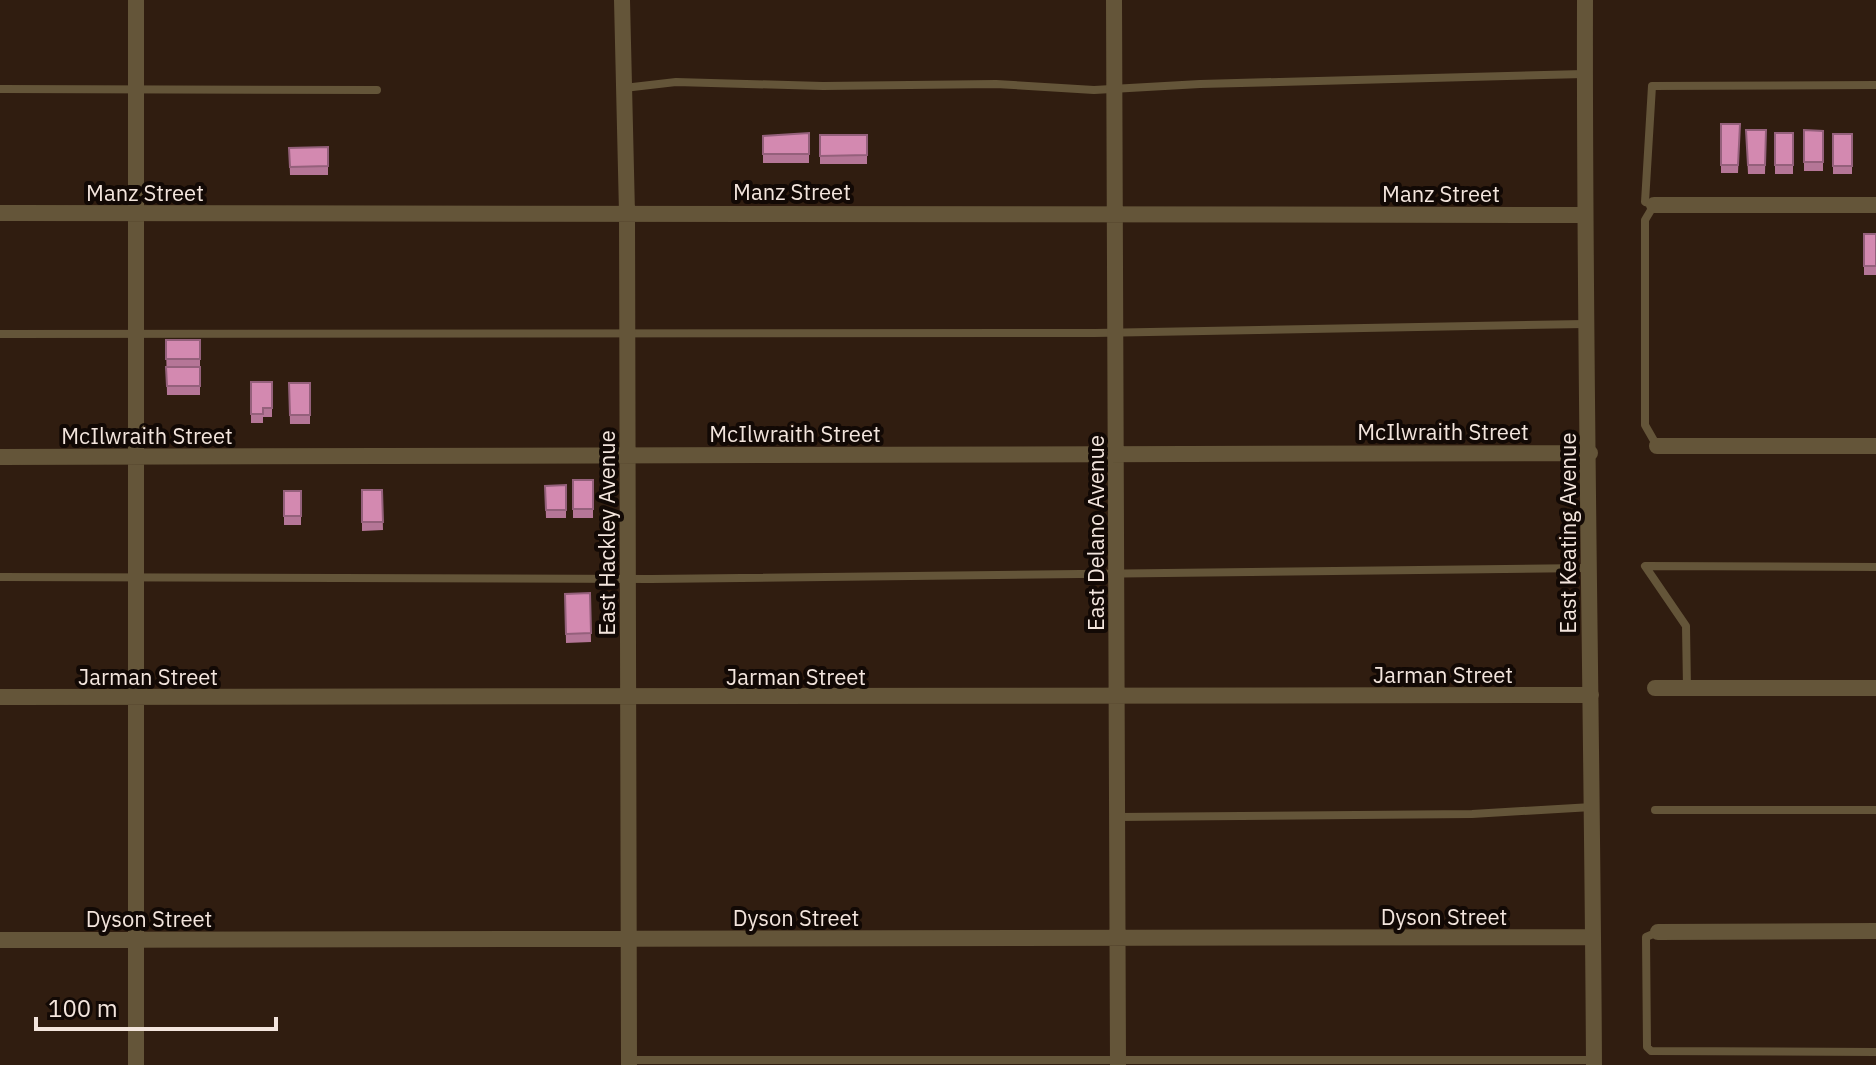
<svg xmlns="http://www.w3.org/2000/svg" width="1876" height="1065" font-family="'IBM Plex Sans',sans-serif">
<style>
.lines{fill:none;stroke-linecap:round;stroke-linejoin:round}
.lane{stroke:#645539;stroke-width:8}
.street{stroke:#645539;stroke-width:16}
.wall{fill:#b57697}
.building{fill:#d389b0;stroke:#94607b;stroke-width:2}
.labels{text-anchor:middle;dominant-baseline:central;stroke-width:8;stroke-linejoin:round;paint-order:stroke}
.street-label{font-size:22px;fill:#f3e5dd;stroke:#120905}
</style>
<rect width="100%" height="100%" fill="#301d10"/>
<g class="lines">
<path class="lane" d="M624 88 676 82 823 86 996 84 1094 90 1200 84 1584 74
M0 89 377 90
M0 334 1095 333 1585 324
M1657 446 1645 425V220L1654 205 1645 202 1652 86 1876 85
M0 577 651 579 1588 568
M1687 688 1686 626 1645 566 1876 567
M1655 810H1876
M1118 817 1472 814 1592 807
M1658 932 1646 937 1647 1047 1651 1051 1876 1052
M629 1060H1594"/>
<path class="street" d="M136 0V1065
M622 0 627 213 629 1065
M1114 0 1118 1065
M1585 0C1584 355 1592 710 1594 1065
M1654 205H1876
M0 213 1585 215
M1657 446H1876
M0 457 1590 453
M1655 688H1876
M0 697 1591 695
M1658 932 1876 931
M0 940 1593 937"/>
</g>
<path class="wall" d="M1721 124H1740L1738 173H1721Z
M1746 130H1766L1765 174H1748Z
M1804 130 1823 131V171H1804Z
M809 133V163H763V136Z
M1775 133H1793V174H1775Z
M1833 134H1852V174H1833Z
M820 135H867V164H820Z
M328 147V175H290L289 148Z
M1864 234H1876V275H1864Z
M166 340H200V395H167Z
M251 382H272V417H263V423H251Z
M289 383H310V424H290Z
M573 480H593V518H573Z
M566 485V518H546L545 486Z
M362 490H382L383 530 362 531Z
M284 491H301V525H284Z
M590 593 591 642 566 643 565 594Z"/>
<path class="building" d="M1721 124H1740L1738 165H1721Z
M1746 130H1766L1765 165H1748Z
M1804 130 1823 131V162H1804Z
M809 133V154H763V136Z
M1775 133H1793V165H1775Z
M1833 134H1852V166H1833Z
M820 135H867V155L820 156Z
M328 147V166L290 167 289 148Z
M1864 234H1876V266H1864Z
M166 340H200V359H166Z
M166 367H200V386H167Z
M251 382H272V408H263V414H251Z
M289 383H310V415H290Z
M573 480H593V509H573Z
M566 485V510H546L545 486Z
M362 490H382L383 522H362Z
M284 491H301V516H284Z
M590 593 591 633 566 634 565 594Z"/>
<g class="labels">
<g class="street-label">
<text x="792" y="191">Manz Street</text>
<text x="145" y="192">Manz Street</text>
<text x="1441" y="193">Manz Street</text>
<text x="1443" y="431">McIlwraith Street</text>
<text x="795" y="433">McIlwraith Street</text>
<text x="147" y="435">McIlwraith Street</text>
<text transform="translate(606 533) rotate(-90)">East Hackley Avenue</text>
<text transform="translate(1095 533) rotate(-90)">East Delano Avenue</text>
<text transform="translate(1567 533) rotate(-90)">East Keating Avenue</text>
<text x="1443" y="674">Jarman Street</text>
<text x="148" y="676">Jarman Street</text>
<text x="796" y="676">Jarman Street</text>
<text x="1444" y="916">Dyson Street</text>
<text x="796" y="917">Dyson Street</text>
<text x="149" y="918">Dyson Street</text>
</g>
</g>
<path d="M36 1017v12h240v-12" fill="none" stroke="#f3e5dd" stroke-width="4"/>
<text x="48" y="1017" font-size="24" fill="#f3e5dd" stroke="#120905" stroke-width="6" paint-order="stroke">100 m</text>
</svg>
